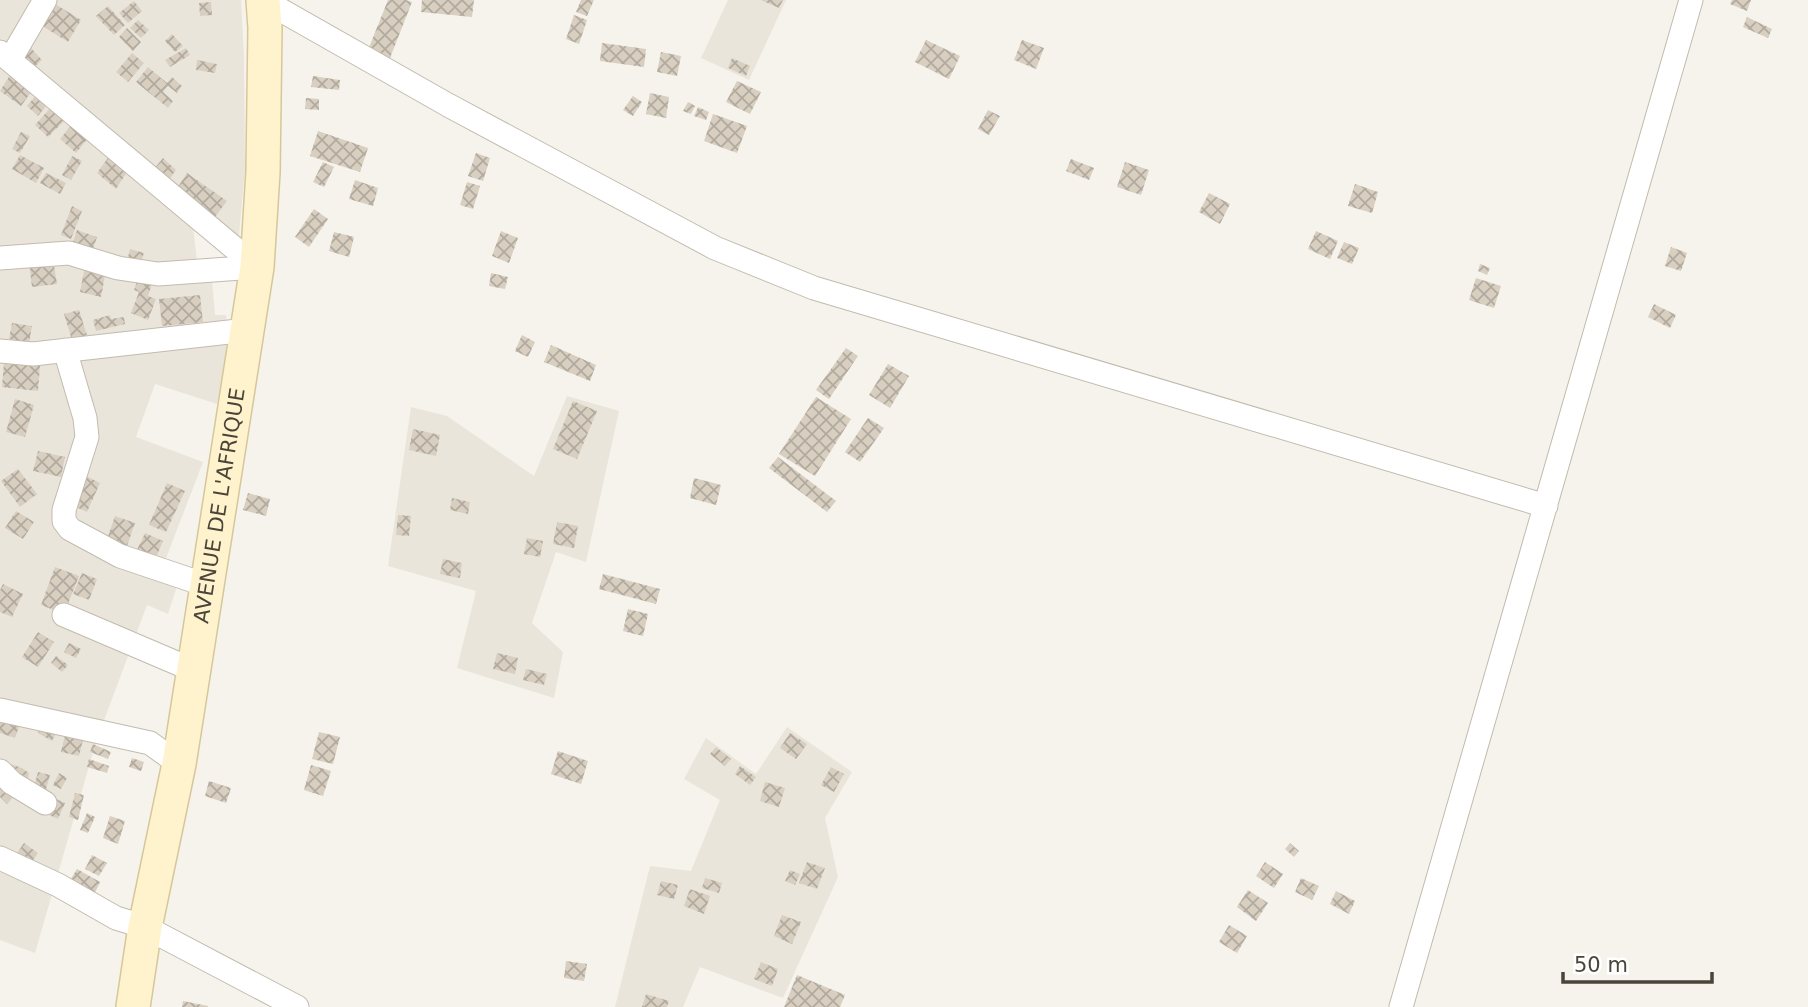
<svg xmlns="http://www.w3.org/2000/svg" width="1808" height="1007" font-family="'DejaVu Sans',sans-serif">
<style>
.residential{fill:#eae5da}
.building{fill:url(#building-cross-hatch)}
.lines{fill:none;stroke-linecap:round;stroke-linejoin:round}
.minor-casing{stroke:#c2bbae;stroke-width:25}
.secondary-casing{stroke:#d6c79b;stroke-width:36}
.minor{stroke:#fff;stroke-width:23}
.secondary{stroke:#fff3cd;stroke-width:33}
.labels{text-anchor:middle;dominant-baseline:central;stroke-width:7;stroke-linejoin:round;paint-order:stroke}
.street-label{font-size:21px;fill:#4b4439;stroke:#fff}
</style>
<defs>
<pattern id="building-cross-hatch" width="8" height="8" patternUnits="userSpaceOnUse" patternTransform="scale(1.75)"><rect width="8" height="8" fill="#d8cfc1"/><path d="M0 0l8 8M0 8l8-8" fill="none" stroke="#b1aa9e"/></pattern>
</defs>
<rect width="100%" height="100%" fill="#f6f3ec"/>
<path class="residential" d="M0 0H241L244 56 245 170 238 246 193 226 199 279H212L215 315H226L229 347 217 404 155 384 136 437 203 462 165 561 182 571 168 614 147 605 96 742 35 953 0 940Z
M728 0H786L749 80 701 58Z
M567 396 619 411 586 562 556 552 532 623 563 652 554 698 457 668 476 591 388 566 411 407 447 416 534 476Z
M787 727 852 772 825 818 838 877 783 998 700 967 683 1007H615L650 866 691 871 720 800 684 779 706 738 756 774Z"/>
<path class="building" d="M388 0H406L412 2 390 58 368 50Z
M422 0H474L472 17 421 12Z
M581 0H594L587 16 576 12Z
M761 0H783L779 8Z
M1732 0H1751L1747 11 1730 4Z
M134 1 142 11 128 23 119 13Z
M52 2 81 20 68 42 39 24Z
M211 2 212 15 200 16 199 3Z
M108 6 125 25 114 35 96 16Z
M574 15 587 20 579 44 566 39Z
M1747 17 1772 29 1768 38 1743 27Z
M138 20 149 30 141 38 130 28Z
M127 28 141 42 133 51 119 37Z
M172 34 183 46 175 52 165 41Z
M926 40 960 56 949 79 915 62Z
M1022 40 1044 48 1036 69 1014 60Z
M602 43 646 49 644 67 600 61Z
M30 47 42 60 31 70 19 58Z
M186 48 190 55 170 67 165 60Z
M661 52 681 56 677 76 657 72Z
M132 53 144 63 128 82 116 72Z
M732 58 750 66 746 76 728 68Z
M197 60 217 64 215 73 196 70Z
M148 67 167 83 172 77 182 86 177 93 168 86 163 92 173 101 168 108 136 82Z
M12 72 34 88 21 106 0 91Z
M313 76 340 80 339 90 311 87Z
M737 81 761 92 750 114 726 102Z
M38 93 49 102 38 116 27 106Z
M650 93 669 97 666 118 646 114Z
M633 96 642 102 633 116 623 110Z
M306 98 319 99V110L305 109Z
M688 102 695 106 691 114 683 111Z
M53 105 67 118 48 137 35 125Z
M698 107 709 112 706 120 694 116Z
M988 110 1000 116 989 135 978 129Z
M713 114 747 126 737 153 704 141Z
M73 123 89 137 76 153 60 139Z
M318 131 368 148 360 172 310 156Z
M21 132 30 136 20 153 12 149Z
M476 153 490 158 483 181 468 176Z
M20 155 44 168 36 183 12 169Z
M110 155 119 161 117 165 127 172 116 189 97 173Z
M72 156 82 161 71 180 62 175Z
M163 158 176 170 168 181 154 169Z
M1071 159 1094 168 1089 180 1066 171Z
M323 162 334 167 324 187 313 182Z
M1125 162 1149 170 1141 195 1117 187Z
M46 173 66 183 60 194 40 183Z
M187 173 227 201 215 217 176 190Z
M355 180 378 188 373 206 349 199Z
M467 182 480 186 473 209 460 205Z
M1355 184 1378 192 1372 213 1348 206Z
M1209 193 1230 204 1220 224 1199 212Z
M72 206 82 211 71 239 61 235Z
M314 209 328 219 309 247 295 237Z
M77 230 97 237 92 252 72 245Z
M501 231 518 238 509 263 492 256Z
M1316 231 1338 241 1330 259 1308 249Z
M334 232 354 237 349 257 329 251Z
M1344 242 1359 248 1352 264 1337 258Z
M1671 247 1687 253 1681 271 1665 266Z
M130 249 144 253 140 265 127 261Z
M53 259 57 284 32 287 29 263Z
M1480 264 1490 268 1487 275 1478 271Z
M85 266 106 270 101 297 80 292Z
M491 273 508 277 505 289 489 286Z
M1476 278 1501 286 1494 308 1469 300Z
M138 279 152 284 148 296 156 299 148 320 131 313 139 292 134 290Z
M200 295 203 322 162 326 159 299Z
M1654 304 1676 315 1670 328 1648 317Z
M79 310 87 335 72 340 64 314Z
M110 315 111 319 124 317 125 324 96 331 93 320Z
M12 323 32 326 29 343 9 339Z
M522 335 535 342 528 357 515 351Z
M551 345 596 365 590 381 544 362Z
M846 348 858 356 829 399 816 390Z
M4 362 40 366 38 391 2 387Z
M888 364 909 376 890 408 869 395Z
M816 397 851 419 815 476 779 454Z
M15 399 34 405 25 437 6 432Z
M573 401 597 411 577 459 553 449Z
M868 418 884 428 860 462 845 452Z
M413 429 440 435 436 456 409 450Z
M38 451 65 457 61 477 33 471Z
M778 457 836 501 827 512 769 468Z
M18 469 37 494 20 507 1 481Z
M82 474 100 483 87 512 69 504Z
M694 478 721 485 716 505 690 498Z
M167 483 185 491 166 532 149 525Z
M248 493 270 499 266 516 243 510Z
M452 498 470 502 468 514 450 510Z
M16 511 34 522 23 539 5 528Z
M398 515 411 516 409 536 396 535Z
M115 516 135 523 125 552 105 545Z
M557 522 578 526 574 548 553 544Z
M145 533 163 541 155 560 136 552Z
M527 538 543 541 540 557 524 554Z
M443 559 462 563 460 578 440 574Z
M55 567 79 576 64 614 41 605Z
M82 573 97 579 89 600 73 594Z
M603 574 660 589 656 604 599 589Z
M3 584 23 594 12 617 0 612V590Z
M628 609 648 614 643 636 623 631Z
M38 632 54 642 38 667 22 657Z
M69 643 81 649 76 658 64 652Z
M497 653 518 658 515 674 493 669Z
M56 656 68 665 62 672 51 663Z
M526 669 547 674 544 685 523 680Z
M0 714 21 721 15 738 0 733Z
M43 723 57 731 52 741 38 733Z
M319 732 340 737 333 764 312 759Z
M790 733 807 744 796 759 780 748Z
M65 735 83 740 79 756 61 752Z
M93 744 111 752 108 759 90 752Z
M716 747 731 759 725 766 710 754Z
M558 751 588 761 581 784 551 774Z
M132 758 144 762 141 771 129 767Z
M89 759 109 766 107 773 87 767Z
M8 763 22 768 29 773 28 779 25 782Z
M311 765 331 771 323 796 304 790Z
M740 766 756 777 750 785 735 774Z
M831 767 844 774 834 792 821 785Z
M38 772 50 775 44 797 32 794Z
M59 773 67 778 61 789 53 785Z
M209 781 231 788 226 803 205 796Z
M765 782 785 788 779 807 760 801Z
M0 786 13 797 7 804 0 797Z
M75 793 84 795 78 820 69 817Z
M56 799 65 803 58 819 49 815Z
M87 813 95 817 88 833 80 830Z
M110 816 125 821 118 844 103 838Z
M24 843 38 853 27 869 13 859Z
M1290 843 1299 851 1294 857 1285 849Z
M92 855 107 863 99 876 85 869Z
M807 862 825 868 817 889 799 883Z
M1265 862 1283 874 1274 888 1256 876Z
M77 869 100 882 94 895 69 882Z
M790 870 800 874 795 885 785 881Z
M705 878 722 883 719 893 702 888Z
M1301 878 1319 886 1312 900 1295 892Z
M661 881 678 885 674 899 657 895Z
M690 889 710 896 704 914 684 906Z
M1248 890 1268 903 1256 921 1237 907Z
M1336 891 1355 901 1349 914 1330 904Z
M782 915 801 922 792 944 774 936Z
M1229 925 1247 936 1237 953 1219 942Z
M566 961 587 964 584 981 564 978Z
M761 962 778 969 772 986 754 979Z
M797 975 845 995 840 1007H784Z
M646 994 669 1001 667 1007H642Z
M183 1001 208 1006 207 1007H182Z"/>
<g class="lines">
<g class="minor-casing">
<path id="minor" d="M263 0 448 105 715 248 814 288 1546 506
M0 52 257 267
M10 60 45 0
M0 258 69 253 118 268 158 274 257 267
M65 350 85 418 87 437 64 510V521L70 529 120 556 206 585
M0 351 33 354 247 330
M64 615 193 670
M0 710 150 743 179 764
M0 771 12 783 45 803
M0 858 58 885 116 918 145 927 297 1007
M1401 1007 1691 0"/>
</g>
<g class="secondary-casing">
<g id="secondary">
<path id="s1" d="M133 1007 145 927 179 764 257 267 263 172 265 28 263 0"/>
</g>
</g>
<use href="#minor" class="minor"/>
<use href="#secondary" class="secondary"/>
</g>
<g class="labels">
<g class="street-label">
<text stroke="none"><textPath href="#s1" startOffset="509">AVENUE DE L'AFRIQUE</textPath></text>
</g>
</g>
<path d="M1563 972v10h149v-10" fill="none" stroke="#4b4439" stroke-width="3.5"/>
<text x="1574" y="972" font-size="21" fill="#4b4439" stroke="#ffffff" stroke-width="5" paint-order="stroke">50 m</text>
</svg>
